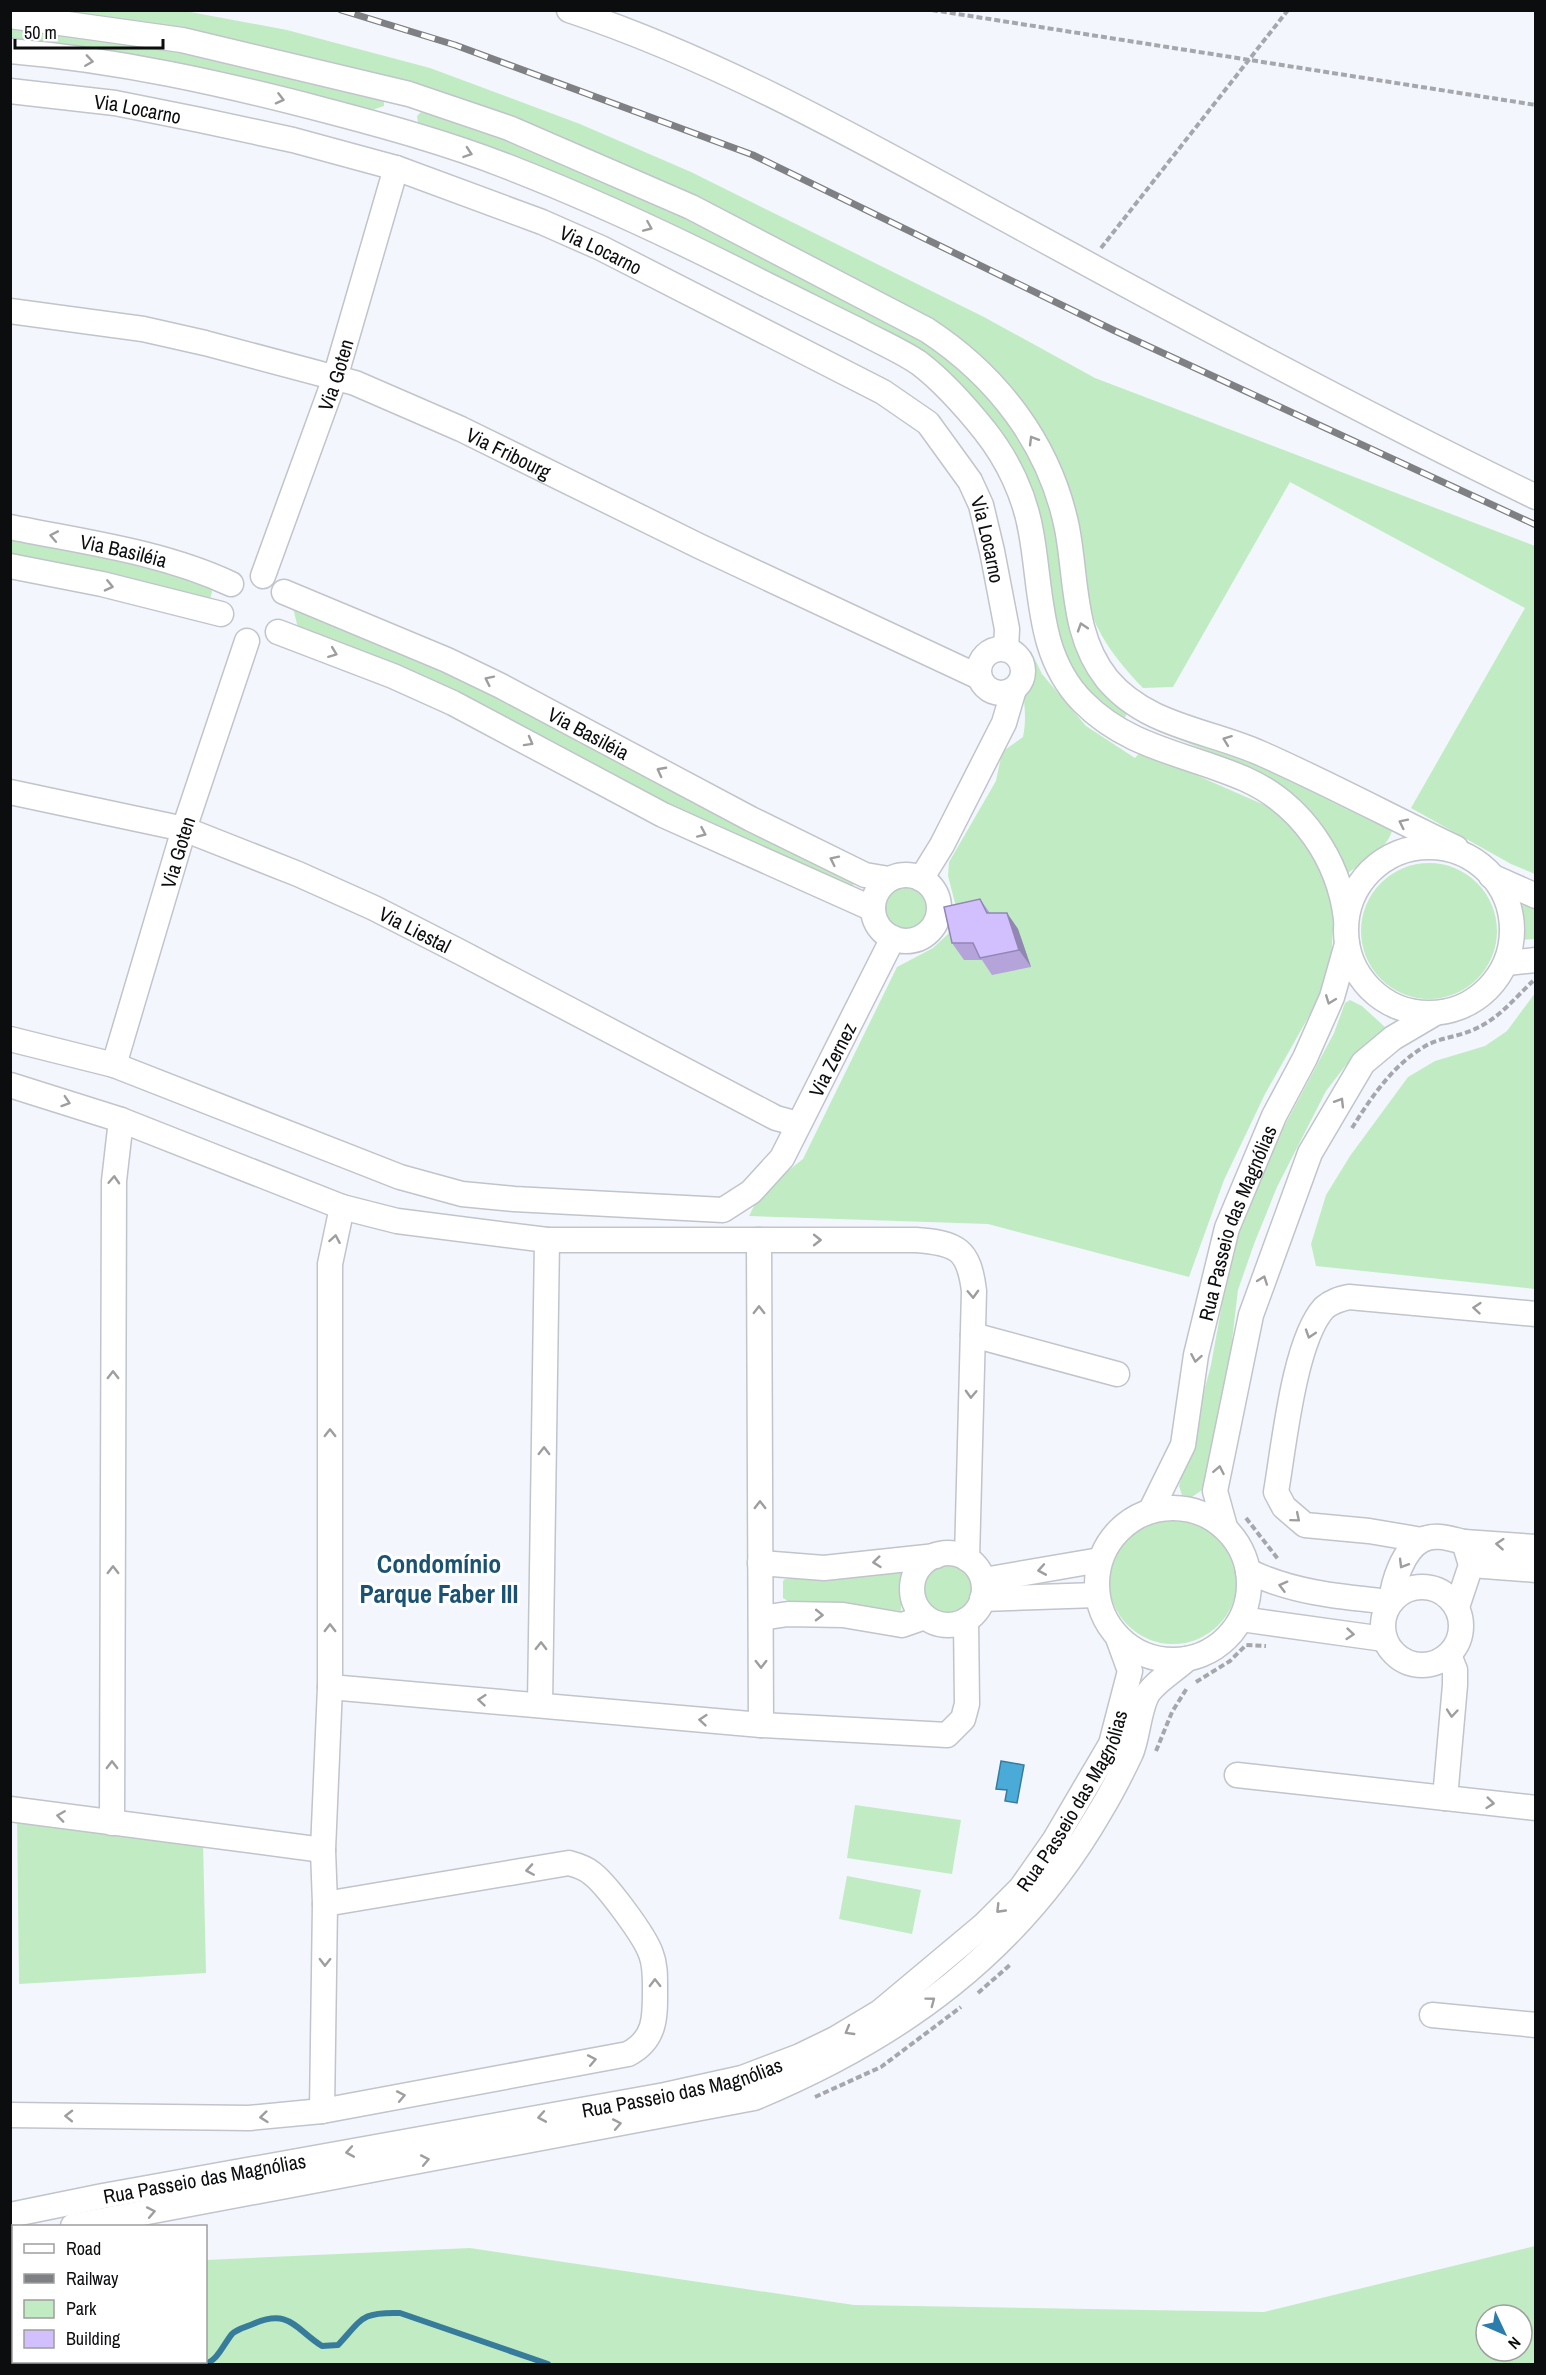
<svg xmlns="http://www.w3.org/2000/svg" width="1546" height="2375" font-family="'Archivo Narrow',sans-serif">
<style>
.green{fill:#c1ecc3;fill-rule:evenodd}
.water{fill:#4babd8;stroke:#387c9c;stroke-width:1.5}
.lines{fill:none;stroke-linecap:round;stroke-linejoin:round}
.stream{stroke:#387c9c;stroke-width:6}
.minor-casing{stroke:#c1c4cb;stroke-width:27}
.path{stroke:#a5a7ad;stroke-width:4;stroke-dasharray:6 3;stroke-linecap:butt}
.minor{stroke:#fff;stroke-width:24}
.rail-casing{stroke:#7e8084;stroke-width:7}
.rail{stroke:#fff;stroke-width:4.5;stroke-dasharray:14;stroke-linecap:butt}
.wall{fill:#b4a4da}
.shaded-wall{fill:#9286b2}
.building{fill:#d1bffe;stroke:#9286b2;stroke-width:1.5}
.oneway{stroke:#9e9e9f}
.labels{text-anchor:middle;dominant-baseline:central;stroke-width:6;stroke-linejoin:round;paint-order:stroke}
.street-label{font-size:20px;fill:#0c0d0f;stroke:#fff}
.district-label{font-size:26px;font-weight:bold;fill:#1a5273;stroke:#fff}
</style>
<rect width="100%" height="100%" fill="#f3f6fd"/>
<path class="green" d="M52 11H185L287 30 430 68 580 124 691 172 984 317 1095 378 1535 546V874L1511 864 1411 808 1525 608 1290 482 1173 687 1143 688C1109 653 1085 618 1082 569 1080 548 1081 530 1074 510 1049 426 1005 373 936 322L512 119 425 86 178 30Z
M10 25 178 48 384 100V106L372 110 174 64 11 41Z
M422 111 498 135 688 216 925 337 1005 412 1043 480 1059 541 1127 713 1124 720 1120 722 1084 689 1062 650 1047 588 971 398 501 154 418 123 417 116Z
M11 533 135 561 210 585 212 592 210 599 11 560Z
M293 608 409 652 854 880 852 893 298 628Z
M1031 651 1042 674 1086 726 1135 758 1141 751 1274 809 1291 823 1326 873 1334 915 1331 960 1318 1000 1265 1094 1224 1180 1189 1277 988 1224 749 1216 761 1192 803 1159 897 967 933 948 948 934 956 907 948 876 949 862 996 781 1002 752 1023 737C1026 721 1025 714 1024 699 1024 683 1028 667 1031 651Z
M1161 725 1237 752 1392 831C1387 849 1362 863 1348 873L1342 870 1292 795 1274 781 1254 769 1157 731Z
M1361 931a68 68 0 1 1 136 0a68 68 0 1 1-136 0Z
M880 907a27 27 0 1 1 54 0a27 27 0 1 1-54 0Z
M1523 902 1535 906V939L1520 940 1515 906Z
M1535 993V1289L1316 1266 1311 1244 1326 1195 1350 1156 1408 1077 1435 1061 1485 1046 1507 1031Z
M1350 1000 1362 1006 1386 1028 1346 1065 1326 1091 1277 1187 1254 1244 1238 1290 1226 1392 1202 1490 1192 1497 1182 1495 1179 1486 1211 1365 1235 1233 1264 1164 1334 1033 1345 1003Z
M1109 1580a64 64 0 1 1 128 0a64 64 0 1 1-128 0Z
M922 1589a27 27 0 1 1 54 0a27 27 0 1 1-54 0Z
M901 1570V1611L834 1602 788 1601 783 1598V1581L785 1579H839Z
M855 1805 961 1820 952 1874 847 1858Z
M17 1815 203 1841 206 1973 19 1984Z
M847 1876 921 1890 912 1934 839 1919Z
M1535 2246V2364H11V2270L14 2269V2362H206V2260L470 2248 854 2305 1264 2312ZM1486 2315H1522V2351H1486Z"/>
<path class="water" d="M1001 1761 1024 1765 1017 1803 1005 1801 1007 1790 996 1789Z"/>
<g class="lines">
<path class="stream" d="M161 2362 172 2364
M127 2364 140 2362
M205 2364C218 2360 223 2345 232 2334 237 2329 246 2327 253 2324 290 2308 295 2329 322 2346L338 2345C363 2318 361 2312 400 2313L548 2364"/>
<g class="minor-casing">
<g id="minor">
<path d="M569 10C722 61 864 142 1005 219 1181 315 1356 410 1536 497"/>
<path d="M10 16 182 40 409 94 509 128 691 207 927 330C997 376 1050 444 1067 528 1077 580 1072 635 1107 679 1146 726 1208 730 1260 753 1326 782 1391 817 1456 848"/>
<path d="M10 51C117 60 221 83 324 110 385 126 447 143 506 166 594 200 681 241 765 284 796 299 827 315 858 330 878 341 900 350 919 363 944 382 965 406 985 431 1008 460 1025 496 1031 532 1042 591 1037 656 1083 702 1128 748 1188 754 1245 779 1301 804 1339 859 1346 919"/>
<path id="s1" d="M10 91 115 103 200 120 293 140 396 168 542 222 601 248 883 392 928 423 970 481 981 505 992 551 1007 629 1006 649"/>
<path id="s2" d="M10 311 143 329 205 343 355 383 461 429 699 546 979 677"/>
<path id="s3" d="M10 527C84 542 163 552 231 584"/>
<path d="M10 566 102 584 221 614"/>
<path id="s4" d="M263 576 335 378 396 168"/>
<path id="s5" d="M284 592 447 660 501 686 751 819 865 875 889 879"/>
<path d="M278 632 393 676 453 703 663 815 873 909"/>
<circle cx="1001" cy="671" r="22"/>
<path id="s6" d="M10 792 184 829 298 874 374 908 462 953 776 1118 798 1124"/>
<circle cx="1429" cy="930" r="83"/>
<circle cx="906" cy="908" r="33"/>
<path d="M1491 876 1536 896"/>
<path d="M921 879 942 845 1004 723 1014 689"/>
<path d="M1507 963 1536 960"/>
<path id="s7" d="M10 1039 114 1065 400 1177 462 1194 514 1199 723 1210 751 1192 782 1158 893 938"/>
<path id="s8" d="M114 1065 184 829 247 641"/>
<path d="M10 1085 121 1120 342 1207 397 1221 547 1240H916C957 1243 969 1249 974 1291L967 1559"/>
<path d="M759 1240 761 1725"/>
<path d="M973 1335 1117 1374"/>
<circle cx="1173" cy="1584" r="76"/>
<path id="s9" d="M1151 1510 1183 1445 1196 1355 1227 1228 1274 1116 1305 1058 1332 997 1347 944"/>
<path d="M1225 1527 1215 1491 1251 1315 1310 1153 1363 1063 1393 1038 1432 1015"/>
<path d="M1422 1540 1369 1531 1305 1525 1284 1507 1276 1492C1284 1446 1294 1341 1324 1308 1332 1301 1340 1299 1349 1297L1536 1314"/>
<path d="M1464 1542 1536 1547"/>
<circle cx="948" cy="1589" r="36"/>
<path d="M760 1563 824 1568 936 1556"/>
<path d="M1471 1565 1536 1570"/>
<path d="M1248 1571C1293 1593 1341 1597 1391 1602 1393 1582 1403 1550 1422 1540 1435 1533 1451 1539 1464 1542L1471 1565 1457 1607"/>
<path d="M984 1580 1100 1560"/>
<circle cx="1422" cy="1626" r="39"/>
<path d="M982 1599 1097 1595"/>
<path d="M761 1618 788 1614 843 1615 902 1625 925 1617"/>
<path d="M1241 1619 1384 1639"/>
<path d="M330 1687 761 1725 947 1735 963 1719 967 1704 966 1620"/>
<path d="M540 1705 547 1240"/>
<path d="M1237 1775 1536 1808"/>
<path d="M1445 1798 1455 1685V1670L1449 1655"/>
<path d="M10 1809 323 1850"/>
<path d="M112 1823 114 1181 121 1120"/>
<path d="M1432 2015 1536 2025"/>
<path d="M322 2111 325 1904 323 1850 330 1687V1264L342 1207"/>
<path d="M10 2115 249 2118 322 2111 628 2054C657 2039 655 2015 655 1986 655 1975 655 1964 651 1954 645 1936 605 1882 590 1872 584 1867 576 1865 569 1863L325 1904"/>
<path id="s10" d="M10 2215 103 2196 665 2095 742 2078 800 2056 835 2039 880 2012 984 1925 1021 1888 1054 1841 1111 1744 1130 1671 1118 1638"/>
<path d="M73 2226 754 2098C901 2037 1020 1951 1101 1810 1112 1792 1122 1772 1131 1753 1138 1737 1139 1706 1149 1692 1158 1680 1175 1670 1187 1659"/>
<path d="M10 2238H14"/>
</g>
</g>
<path class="path" d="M932 10 1536 105
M1101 248 1288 10
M1352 1128C1372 1096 1395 1062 1429 1044 1444 1037 1462 1036 1477 1028 1499 1018 1515 998 1533 981
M1246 1518 1278 1559
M1196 1682 1230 1661 1246 1645 1266 1646
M1156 1751 1172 1712 1187 1688
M978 1993 1011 1964
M815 2097 881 2067 961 2007"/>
<use href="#minor" class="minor"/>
<g class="rail-casing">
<path id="rail" d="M341 10 455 45 753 155 1113 330 1536 525"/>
</g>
<use href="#rail" class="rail"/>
</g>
<path class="wall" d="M980 899 990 913H1007L1018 929 1031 967 992 975 982 960H964L952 943Z"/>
<path class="shaded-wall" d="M1007 913 1018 929 1031 967 1019 950Z"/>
<path class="building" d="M980 899 987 913H1007L1019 950 980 958 973 943H952L944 907Z"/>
<defs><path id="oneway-chevron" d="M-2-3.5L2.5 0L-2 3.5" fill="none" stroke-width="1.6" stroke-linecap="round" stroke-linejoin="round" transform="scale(1.5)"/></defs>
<g class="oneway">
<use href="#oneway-chevron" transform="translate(89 61) rotate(8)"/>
<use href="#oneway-chevron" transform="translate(280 99) rotate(14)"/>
<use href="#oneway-chevron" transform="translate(468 153) rotate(19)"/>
<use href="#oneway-chevron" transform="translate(648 227) rotate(23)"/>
<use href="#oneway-chevron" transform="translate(1033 440) rotate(-121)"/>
<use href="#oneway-chevron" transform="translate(54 536) rotate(-169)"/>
<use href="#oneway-chevron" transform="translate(109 586) rotate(13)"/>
<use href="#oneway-chevron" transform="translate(1082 627) rotate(-108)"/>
<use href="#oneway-chevron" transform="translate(333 653) rotate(21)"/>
<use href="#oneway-chevron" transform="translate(489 680) rotate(-154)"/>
<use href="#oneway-chevron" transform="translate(1227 740) rotate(-159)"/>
<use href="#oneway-chevron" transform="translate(529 742) rotate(29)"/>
<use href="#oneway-chevron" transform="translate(661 771) rotate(-152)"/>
<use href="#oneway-chevron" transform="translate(1403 823) rotate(-154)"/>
<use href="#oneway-chevron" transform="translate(702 833) rotate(24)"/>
<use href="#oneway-chevron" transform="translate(834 860) rotate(-154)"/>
<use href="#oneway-chevron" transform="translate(1330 1000) rotate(111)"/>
<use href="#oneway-chevron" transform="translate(66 1102) rotate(18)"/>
<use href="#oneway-chevron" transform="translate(1340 1102) rotate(-59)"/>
<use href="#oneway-chevron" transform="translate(114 1180) rotate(-87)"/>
<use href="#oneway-chevron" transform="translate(335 1239) rotate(-80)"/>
<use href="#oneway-chevron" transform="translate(817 1240)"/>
<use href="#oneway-chevron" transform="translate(1263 1280) rotate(-70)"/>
<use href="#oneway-chevron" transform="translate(973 1294) rotate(88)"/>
<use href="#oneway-chevron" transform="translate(1477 1308) rotate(-175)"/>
<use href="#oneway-chevron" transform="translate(759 1310) rotate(-90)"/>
<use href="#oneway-chevron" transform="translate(1310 1334) rotate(108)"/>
<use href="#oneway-chevron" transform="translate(1196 1358) rotate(100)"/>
<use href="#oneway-chevron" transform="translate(113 1375) rotate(-90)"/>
<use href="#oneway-chevron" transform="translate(971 1394) rotate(92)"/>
<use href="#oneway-chevron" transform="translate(330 1433) rotate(-90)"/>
<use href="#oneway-chevron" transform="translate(544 1451) rotate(-89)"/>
<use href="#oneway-chevron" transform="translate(1219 1470) rotate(-79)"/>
<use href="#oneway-chevron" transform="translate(760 1505) rotate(-90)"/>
<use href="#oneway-chevron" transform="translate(1296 1518) rotate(40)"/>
<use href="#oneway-chevron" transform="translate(1500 1544) rotate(-176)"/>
<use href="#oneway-chevron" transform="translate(877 1562) rotate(174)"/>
<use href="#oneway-chevron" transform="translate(1403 1564) rotate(121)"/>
<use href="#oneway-chevron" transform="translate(113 1570) rotate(-90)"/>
<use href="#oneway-chevron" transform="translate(1042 1570) rotate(170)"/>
<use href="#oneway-chevron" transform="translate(1283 1586) rotate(-165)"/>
<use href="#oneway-chevron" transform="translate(819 1615) rotate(1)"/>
<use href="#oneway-chevron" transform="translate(330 1628) rotate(-90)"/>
<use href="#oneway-chevron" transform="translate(1350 1634) rotate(5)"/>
<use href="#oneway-chevron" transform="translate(541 1646) rotate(-89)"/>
<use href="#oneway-chevron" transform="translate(761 1664) rotate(90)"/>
<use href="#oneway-chevron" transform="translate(482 1700) rotate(-175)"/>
<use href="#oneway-chevron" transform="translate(1452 1713) rotate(95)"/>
<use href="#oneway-chevron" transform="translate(703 1720) rotate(-175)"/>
<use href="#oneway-chevron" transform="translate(112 1765) rotate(-90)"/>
<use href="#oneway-chevron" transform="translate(1490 1803) rotate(6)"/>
<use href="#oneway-chevron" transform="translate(61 1816) rotate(-172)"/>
<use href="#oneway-chevron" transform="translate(530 1870) rotate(171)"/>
<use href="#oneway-chevron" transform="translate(1000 1909) rotate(134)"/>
<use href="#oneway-chevron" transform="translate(325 1962) rotate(91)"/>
<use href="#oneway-chevron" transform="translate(655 1983) rotate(-91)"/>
<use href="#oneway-chevron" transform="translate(931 2001) rotate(-37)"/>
<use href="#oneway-chevron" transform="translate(849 2031) rotate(150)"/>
<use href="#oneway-chevron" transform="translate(592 2060) rotate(-11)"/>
<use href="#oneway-chevron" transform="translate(401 2096) rotate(-11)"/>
<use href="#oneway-chevron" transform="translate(69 2116) rotate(-179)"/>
<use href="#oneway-chevron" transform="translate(264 2117) rotate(174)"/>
<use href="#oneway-chevron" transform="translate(542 2117) rotate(170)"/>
<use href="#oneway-chevron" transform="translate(617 2124) rotate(-11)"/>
<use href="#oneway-chevron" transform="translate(350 2152) rotate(170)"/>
<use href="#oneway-chevron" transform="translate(425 2160) rotate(-11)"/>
<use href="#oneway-chevron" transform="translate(151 2212) rotate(-11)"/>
</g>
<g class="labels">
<g class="street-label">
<text stroke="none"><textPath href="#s1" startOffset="129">Via Locarno</textPath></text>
<text stroke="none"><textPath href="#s1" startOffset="615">Via Locarno</textPath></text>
<text stroke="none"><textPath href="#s4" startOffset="214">Via Goten</textPath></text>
<text stroke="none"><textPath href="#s2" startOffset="522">Via Fribourg</textPath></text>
<text stroke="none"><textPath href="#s1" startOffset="1119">Via Locarno</textPath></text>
<text stroke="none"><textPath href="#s3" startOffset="116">Via Basiléia</textPath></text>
<text stroke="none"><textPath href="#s5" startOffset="336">Via Basiléia</textPath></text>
<text stroke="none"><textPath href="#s8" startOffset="222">Via Goten</textPath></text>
<text stroke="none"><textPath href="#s6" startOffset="430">Via Liestal</textPath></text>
<text stroke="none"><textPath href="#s7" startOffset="930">Via Zernez</textPath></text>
<text stroke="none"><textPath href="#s9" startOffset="302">Rua Passeio das Magnólias</textPath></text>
<text stroke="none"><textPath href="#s10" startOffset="1188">Rua Passeio das Magnólias</textPath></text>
<text stroke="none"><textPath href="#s10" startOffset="684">Rua Passeio das Magnólias</textPath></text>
<text stroke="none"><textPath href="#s10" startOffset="198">Rua Passeio das Magnólias</textPath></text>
</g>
<g class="district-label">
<text x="439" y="1563">Condomínio<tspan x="439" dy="30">Parque Faber III</tspan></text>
</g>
</g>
<rect width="1546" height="2375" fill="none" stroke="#0c0d0f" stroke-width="24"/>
<rect x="12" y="2225" width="195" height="138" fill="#ffffff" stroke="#9e9e9f" stroke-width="1.5"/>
<rect x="24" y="2244" width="30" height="9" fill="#ffffff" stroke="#9e9e9f" stroke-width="1.5"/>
<text x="66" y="2255" font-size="18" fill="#0c0d0f">Road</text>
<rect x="24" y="2274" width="30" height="9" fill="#7e8084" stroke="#9e9e9f" stroke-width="1.5"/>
<text x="66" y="2285" font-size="18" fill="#0c0d0f">Railway</text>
<rect x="24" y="2300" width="30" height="18" fill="#c1ecc3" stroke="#9e9e9f" stroke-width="1.5"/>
<text x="66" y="2315" font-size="18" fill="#0c0d0f">Park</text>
<rect x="24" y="2330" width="30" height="18" fill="#d1bffe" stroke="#9e9e9f" stroke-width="1.5"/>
<text x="66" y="2345" font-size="18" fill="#0c0d0f">Building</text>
<g transform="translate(1504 2333) rotate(134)"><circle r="28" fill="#ffffff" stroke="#9e9e9f" stroke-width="1.5"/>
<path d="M0-4.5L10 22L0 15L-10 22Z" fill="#2b7dae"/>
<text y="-9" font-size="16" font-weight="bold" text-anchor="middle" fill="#0c0d0f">N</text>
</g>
<path d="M15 39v9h148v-9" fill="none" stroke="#0c0d0f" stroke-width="3"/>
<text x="24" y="39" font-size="18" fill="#0c0d0f" stroke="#ffffff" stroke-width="4.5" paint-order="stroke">50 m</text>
</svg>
